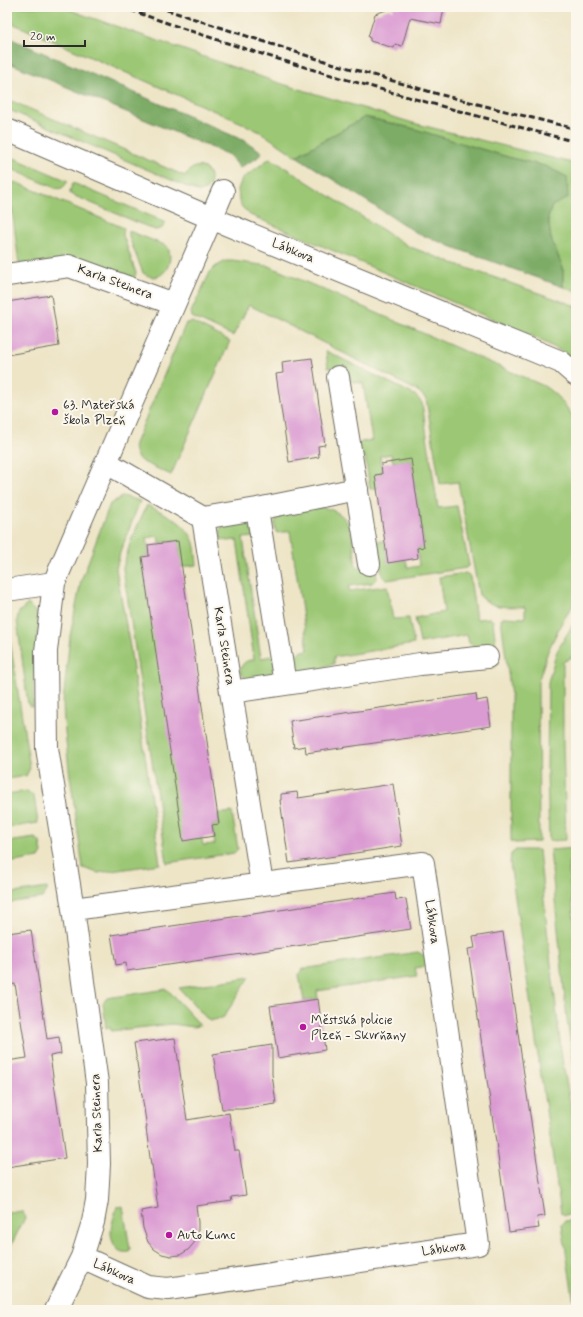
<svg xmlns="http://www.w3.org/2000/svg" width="583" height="1317" font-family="Mynerve,sans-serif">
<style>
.green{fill:#9cc875;stroke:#647a50}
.forest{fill:#7dac66;stroke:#546c48}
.building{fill:#da9ad2}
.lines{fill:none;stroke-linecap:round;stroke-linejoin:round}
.minor-casing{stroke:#6f6c62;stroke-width:24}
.minor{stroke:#fff;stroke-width:22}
.rail{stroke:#2b2b2b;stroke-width:3;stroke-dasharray:6 3;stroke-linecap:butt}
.poi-dot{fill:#b5179e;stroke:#fbf7ec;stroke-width:1.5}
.labels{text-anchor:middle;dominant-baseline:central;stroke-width:4;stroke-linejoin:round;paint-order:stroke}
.street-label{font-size:13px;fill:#2b2b2b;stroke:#fbf7ec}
.poi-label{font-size:13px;fill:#2b2b2b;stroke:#fbf7ec;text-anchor:start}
</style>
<rect width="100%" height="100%" fill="#fbf7ec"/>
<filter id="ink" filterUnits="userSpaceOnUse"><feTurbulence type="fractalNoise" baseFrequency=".025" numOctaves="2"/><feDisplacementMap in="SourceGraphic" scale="8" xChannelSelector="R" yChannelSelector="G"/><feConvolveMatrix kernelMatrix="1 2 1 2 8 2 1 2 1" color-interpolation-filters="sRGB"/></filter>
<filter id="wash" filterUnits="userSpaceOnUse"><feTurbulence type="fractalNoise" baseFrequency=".012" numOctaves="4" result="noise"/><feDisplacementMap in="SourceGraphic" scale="16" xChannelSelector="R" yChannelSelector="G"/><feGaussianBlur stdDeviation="0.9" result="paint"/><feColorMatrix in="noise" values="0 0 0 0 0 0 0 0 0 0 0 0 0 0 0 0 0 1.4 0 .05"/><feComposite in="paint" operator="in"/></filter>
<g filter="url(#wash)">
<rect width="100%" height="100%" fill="#eee5c7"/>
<path class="green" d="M7 7H61L276 82 413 123 576 164V291L563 287V268L551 239 548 218 552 206 567 177 545 166 511 158 411 128 365 117 296 156 262 133 242 123 7 21Z
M7 99 185 176C203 149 225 188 199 192L7 109Z
M7 155 68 181C64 187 62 190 55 188L7 167Z
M270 158 408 246 447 261 576 306V360L561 351 534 337 250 215 242 207 239 201 238 189 242 179Z
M15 182 124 228 123 235 136 273 134 278 82 259 19 264 9 186Z
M73 183 158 219 165 223C163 229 161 229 155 230L70 194V191Z
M129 231 167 246C176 260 163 287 143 273L129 237Z
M226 261H232L269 266 544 386C559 396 566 406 576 421V593L572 607 562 622 548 651 538 682 539 842 515 843 511 841V696L501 619 504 617 525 618V607C508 606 493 610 479 595L458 482 440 484 426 399 418 391 249 305 233 336 192 317 191 312 210 272 215 267Z
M192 322 230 341 171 475 141 461C136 457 135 453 134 446L186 323Z
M326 351 415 395 422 403 438 508 457 506 469 565 466 568 387 580 382 576 378 541H385L388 562 406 560 408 568 419 566 417 548 424 546 411 460 393 462 391 454 380 456 382 474 377 488 370 489 365 456 359 457 358 445 361 442 372 440 363 383C348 382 349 381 346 366L328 368Z
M123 496 140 501 120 553 116 569 130 647 160 864 98 873 83 868 69 769 64 722 63 702 70 636 81 581 110 504Z
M147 505C166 514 187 522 194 543 196 550 196 558 197 565L181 567 178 541 159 543 158 536 147 538 149 556 142 557 203 845 215 844 212 825 219 824 218 814 232 812 238 849 234 853 167 863 123 568 131 540Z
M320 507C356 512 352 538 356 567L375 565 377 578 372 583 349 586V591L387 586 393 619 409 618 414 644 334 657V664L324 667 325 673H301C297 668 294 663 294 657L299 652 308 650 290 531 277 533C273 525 274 521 281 514Z
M248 521 254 537 243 538 261 658 272 656 276 665 271 678 248 681 243 676 240 671C242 662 246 661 254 659L237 540 227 541 221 539 220 530 223 525Z
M466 573 470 576 476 619 490 618 493 621 498 663 495 667 492 668 489 649C479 650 477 649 469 643L467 635 420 643 415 618 444 612 439 577Z
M28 604 37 613 39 626 34 668 33 707 29 706 28 704 17 620 19 612Z
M7 622 30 768 26 776 7 779Z
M573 624H576V655L563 662V743L566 840 549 841 547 772 548 682 557 651Z
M27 791 34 796 38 823 7 828V794Z
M35 838 40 842 42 853 39 858 7 863V842Z
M576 848V858L568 863 576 937V1076L567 1020 550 850Z
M516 850H539L547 929 562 1059 576 1134V1213L565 1215 561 1213 510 863 511 854Z
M47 888V891L42 898 7 903V894Z
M418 952 428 958 429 966 415 968 417 976 317 991 318 999 304 1001 299 975 302 969Z
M250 977 223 1018 209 1021 179 988Z
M167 989 200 1025 194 1027 172 1024 111 1031V1028H106L103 1003 107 998Z
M123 1206 130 1249 129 1252C122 1253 118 1251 115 1246 107 1233 113 1221 117 1207Z
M22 1211 25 1218 7 1253V1213Z
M576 1219V1310H575L562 1225 565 1221Z"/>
<path class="forest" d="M7 37 245 141 262 152 257 158 239 168 237 164 229 155 7 62Z
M365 117 411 128 511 158 545 166 567 177 568 198 552 206 548 218 551 239 563 268V287L455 248 417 233 296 156Z"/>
<g id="blocks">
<path class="building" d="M393 7H444L441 24 410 18 402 46 395 44 394 48 370 41V38L368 37 375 14 389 9 393 10Z
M51 295 59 346 7 355V302Z
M312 358 325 445 318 446 319 457 289 462 276 374 283 373 282 362Z
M411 459 424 547 417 548 418 558 388 563 375 475 382 474 381 464Z
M178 541 219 824 212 825 214 836 183 841 142 557 149 556 148 545Z
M476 694 477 701 487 699 491 726 306 753 305 746 294 748 290 721Z
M393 784 402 846 289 863 280 800H281V794L297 792 298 798Z
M395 893 396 900 406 899 411 929 127 971 126 963 116 965 111 935Z
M31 930 47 1039 59 1037 61 1054 50 1056 65 1158 7 1167V1061L27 1058 15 984 7 985V933Z
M503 932 545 1216 537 1217 539 1228 509 1232 468 949 475 948 473 937Z
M318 999 325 1050 278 1058 270 1006Z
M175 1038 187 1120 229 1113 235 1151H239L246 1195 231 1197 232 1201 196 1206 198 1222V1235L194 1243 188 1250 180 1255 171 1256 162 1254 154 1249 148 1242 143 1228 141 1211 158 1208 152 1165H151L146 1128H147L134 1043Z
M272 1045V1074L276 1104 242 1109H222L213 1054Z"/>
</g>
</g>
<g filter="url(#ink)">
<use href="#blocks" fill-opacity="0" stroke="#6f6c62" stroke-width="1"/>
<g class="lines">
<g class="minor-casing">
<path id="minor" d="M7 130 211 218 561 362 576 375
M7 275 69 266 174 304
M338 377 369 564
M107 463 203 518 262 884
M257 509 285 684
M203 518 257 509 357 489
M7 590 54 583
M231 692 420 664 487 657
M73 909 423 863 478 1244 168 1289 148 1287 82 1257
M56 1310 82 1257 93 1222 97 1200 99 1164 97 1083 73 909 47 748 46 651 54 583 223 191"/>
</g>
<use href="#minor" class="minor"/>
<path class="rail" d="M122 7C271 61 423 102 576 142
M158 7 311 57 438 94 576 129"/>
</g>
</g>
<g class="poi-dot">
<circle cx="55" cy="412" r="4"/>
<circle cx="303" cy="1027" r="4"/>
<circle cx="169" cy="1235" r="4"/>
</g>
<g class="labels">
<g class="street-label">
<text transform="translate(293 251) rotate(22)">Lábkova</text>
<text transform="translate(115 282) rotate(20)">Karla Steinera</text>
<text transform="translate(224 646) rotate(81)">Karla Steinera</text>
<text transform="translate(432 922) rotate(82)">Lábkova</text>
<text transform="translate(97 1113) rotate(-92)">Karla Steinera</text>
<text transform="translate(444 1249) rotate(-8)">Lábkova</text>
<text transform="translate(114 1272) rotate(24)">Lábkova</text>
</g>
<g class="poi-label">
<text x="63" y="405">63. Mateřská<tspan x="63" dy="15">škola Plzeň</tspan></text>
<text x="311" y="1020">Městská policie<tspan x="311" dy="15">Plzeň - Skvrňany</tspan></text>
<text x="177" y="1235">Auto Kunc</text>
</g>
</g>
<rect width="583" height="1317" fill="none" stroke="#fbf7ec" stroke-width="24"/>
<path d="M24 40v6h61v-6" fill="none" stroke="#2b2b2b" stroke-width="2"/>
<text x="30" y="40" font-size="12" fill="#2b2b2b" stroke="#fbf7ec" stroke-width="3" paint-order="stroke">20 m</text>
</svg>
